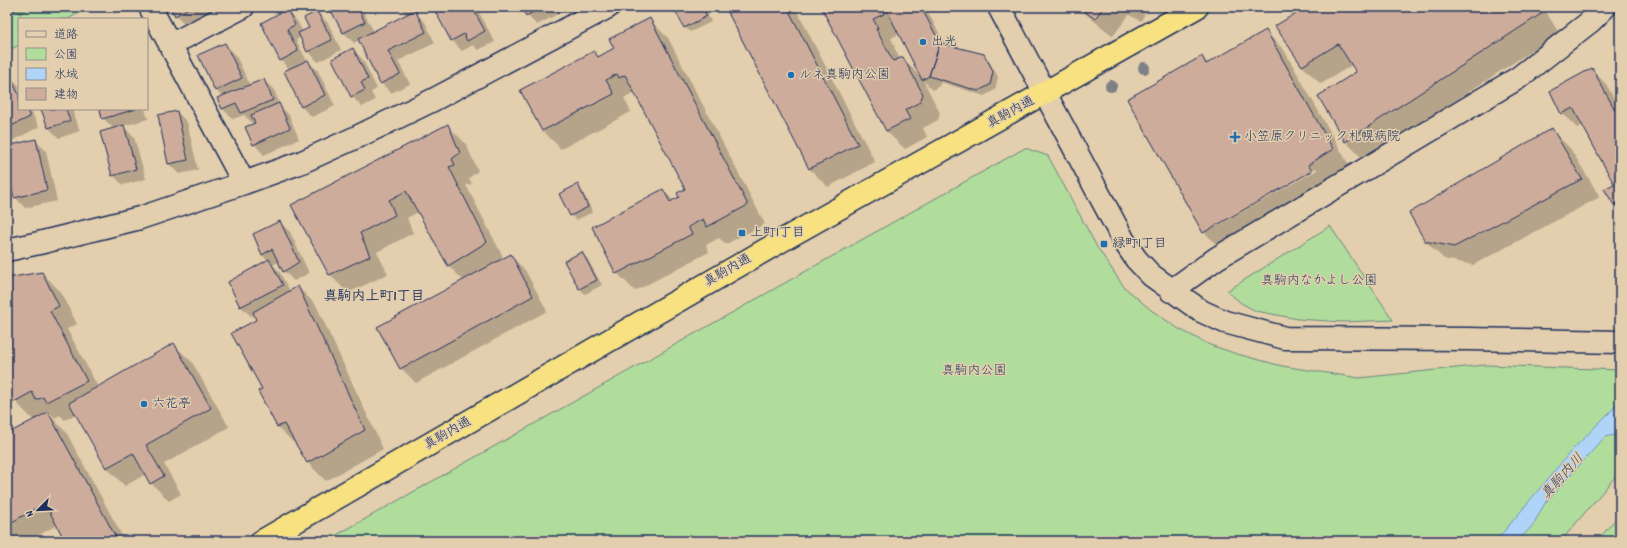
<svg xmlns="http://www.w3.org/2000/svg" width="1627" height="548" font-family="Dekko,'Klee One',sans-serif">
<style>
.green{fill:#b1dd9c;stroke:#66867d}
.water{fill:#afd4f8;stroke:#7492ba}
.shadow{fill:#0003;fill-rule:evenodd}
.building{fill:#ceac9b;stroke:#1b2f5e}
.lines{fill:none;stroke-linecap:round;stroke-linejoin:round}
.minor-casing{stroke:#1b2f5e;stroke-width:25}
.highway-casing{stroke:#1b2f5e;stroke-width:25}
.minor{stroke:#e3cead;stroke-width:22}
.highway{stroke:#f8e181;stroke-width:22}
.tree{fill:#7d8085}
.poi-dot{fill:#1f6fb2;stroke:#e3cead;stroke-width:1.5}
.labels{text-anchor:middle;dominant-baseline:central;stroke-width:3;stroke-linejoin:round;paint-order:stroke}
.poi-label{font-size:13px;fill:#1b2f5e;stroke:#e3cead;text-anchor:start}
.street-label{font-size:13px;fill:#1b2f5e;stroke:#e3cead}
.park-label{font-size:13px;fill:#2a4064;stroke:#e3cead}
.neighbourhood-label{font-size:14px;font-weight:bold;fill:#1b2f5e;stroke:#e3cead}
.water-label{font-size:14px;font-style:italic;fill:#2a406d;stroke:#e3cead}
</style>
<rect width="100%" height="100%" fill="#e3cead"/>
<filter id="ink" filterUnits="userSpaceOnUse"><feTurbulence type="fractalNoise" baseFrequency=".025" numOctaves="2"/><feDisplacementMap in="SourceGraphic" scale="8" xChannelSelector="R" yChannelSelector="G"/><feConvolveMatrix kernelMatrix="1 2 1 2 8 2 1 2 1" color-interpolation-filters="sRGB"/></filter>
<g filter="url(#ink)">
<path class="green" d="M7 7H90L68 19H19V45L7 51Z
M1025 148 1048 156 1097 247 1124 287 1151 310 1179 329 1210 345 1237 354 1282 366 1359 378 1485 365 1620 370V471L1561 541H326Z
M1330 226 1393 320 1343 322 1298 319 1256 311 1241 303 1227 291Z
M1620 514V541H1597Z"/>
<path class="water" d="M1620 400V434L1605 437 1545 503 1533 525 1518 541H1496L1571 451 1612 410Z"/>
<path class="shadow" d="M12 7H29L30 8 20 15Z
M171 7H219L186 25 176 15Z
M331 7H361L374 32 407 15 399 7H423L414 12 425 22 435 43 398 61 410 84 391 93 381 83 359 40 354 43 344 33Z
M434 7H476L495 42 478 50 473 45 462 51 452 40Z
M523 7H569V8L537 25 527 15Z
M678 7H704L711 22 690 32 685 27Z
M726 7H795L875 162 828 187 810 169Z
M822 7H884L887 10 886 7H925L946 46 984 55 989 61 998 77 995 90 984 96 941 82 939 86 933 90 923 80 940 113 938 120 923 128 927 137 905 149 886 131ZM899 34 920 76 902 58 900 59 894 47H895L891 38Z
M1077 7H1148L1141 21 1129 15 1113 36Z
M1308 7H1543L1559 33 1364 160 1346 142 1319 96 1357 73 1352 65 1321 84 1302 66 1276 26Z
M287 10 297 21 303 32 310 29 317 12 328 23 341 50 318 62 308 51 301 37 296 40 307 61 318 71 335 106 312 117 302 107 285 72 290 70 281 60Z
M649 19 668 38 765 224 726 244 719 238 706 245 709 252 635 291 617 273 663 190 674 201 680 198 686 189 635 92 624 98 631 112 561 149 543 131 521 90 594 52 599 57 615 49Z
M1266 32 1284 50 1350 167 1222 250 1204 232 1202 57 1208 64ZM1316 168 1317 170 1208 231V229Z
M225 44 235 54 250 85 263 80 274 90 281 107 289 115 299 139 264 155 254 144 253 124 244 115 233 119 223 109 218 99 222 97 216 90Z
M353 49 363 60 377 89 371 92 375 100 362 107 352 96Z
M1591 69 1606 84 1620 109V209L1606 190 1615 184 1583 125 1577 128 1562 113Z
M7 72 19 86V109H30L39 127 10 142 7 139Z
M42 109H72L80 131 59 138 49 128Z
M101 109H145L148 119 123 126 134 137 146 179 123 185 113 175 114 129 103 118Z
M177 112 187 122 198 170 179 174 169 164 159 116Z
M447 125 466 144 478 171 469 178 472 184 466 185 504 259 511 256 525 270 547 311 416 383 401 368 464 281 449 266 418 212 407 218 413 233 377 252 388 274 348 293 330 275 292 206Z
M1551 130 1570 148 1600 197 1473 265 1444 259 1425 241Z
M36 141 46 151 57 201 25 208 15 197 7 162V147Z
M577 186 582 191 593 212 576 220 571 215Z
M280 222 290 232 309 273 294 281 284 271 279 261 273 265 279 271 290 291 298 287 316 305 383 449 326 481 308 463 297 444 296 445 278 427 264 389 257 320 255 315 251 316 240 306 269 261 262 255Z
M582 253 587 258 602 285 585 294 580 289 566 261Z
M42 273 60 291 77 324 67 329 98 387 173 344 192 362 229 427 164 464 181 494 169 501 151 483 146 474 125 486 107 468 76 414 65 420 60 415 55 418 48 411 46 412 66 432 125 541H66L57 525 28 541H7V435L34 421 15 401 7 387V279Z"/>
<path class="building" d="M11 7H20L14 11Z
M170 7H190L175 16Z
M329 7H357L365 22 343 33Z
M433 7H472L485 31 467 41 464 34 451 41Z
M521 7H542L526 16Z
M676 7H702L707 16 684 28 674 8Z
M725 7H787L858 144 809 169Z
M821 7H880L884 14 873 19 878 28 876 29 893 61 903 57 923 94 920 102 905 110 910 119 886 131Z
M885 7H921L940 43 929 76 922 80Z
M1079 7H1103L1095 19Z
M1306 7H1537L1541 14 1345 142 1318 96 1356 72 1338 44 1302 66 1275 26Z
M287 9 295 25 287 29 298 51 280 61 261 23Z
M415 10 426 32 388 51 400 74 380 84 358 39Z
M317 11 332 40 307 52 298 33 309 28 304 18Z
M650 18 748 205 707 227 703 219 688 227 692 234 616 274 592 227 663 189 670 202 679 197 677 193 685 189 625 75 619 78 617 74 606 80 614 94 542 131 520 90 594 51 598 57 614 48 609 39Z
M1266 30 1333 149 1308 165 1312 171 1203 233 1127 99 1202 56 1206 64Z
M225 43 242 78 215 91 198 55Z
M940 43 984 54 993 71 990 85 978 91 929 76Z
M353 48 368 79 361 82 365 90 351 97 332 59Z
M308 60 325 95 301 107 284 71Z
M1592 68 1620 119V202L1614 205 1604 189 1614 184 1573 108 1561 114 1550 91Z
M7 71 19 95V109H26L30 117 7 128Z
M264 79 273 100 241 113 236 103 222 109 217 98Z
M279 103 290 128 253 145 245 127 255 123 251 115Z
M41 109H66L70 121 48 128Z
M100 109H136L102 119Z
M177 111 188 160 168 164 158 115Z
M448 124 460 153 452 159 455 165 449 167 487 242 448 266 406 191 389 200 395 215 360 233 370 256 329 275 291 205Z
M124 125 136 169 112 176 100 132Z
M1552 128 1582 179 1454 247 1425 241 1409 213Z
M36 139 47 190 14 198 7 167V146Z
M578 184 588 207 570 216 559 194Z
M280 221 299 262 283 272 272 249 262 255 253 234Z
M582 252 597 280 579 289 564 261Z
M511 254 533 296 400 369 377 327Z
M269 259 283 285 240 307 228 282Z
M42 272 59 306 50 311 87 381 46 402 43 397 36 400 32 392 14 402 7 389V278Z
M298 286 365 430 307 463 284 424 277 427 258 391 262 389 231 333 256 320 253 312Z
M174 343 211 408 146 445 164 476 150 484 133 453 106 468 69 403Z
M48 412 118 541H65L45 503 7 525V434Z"/>
<g class="lines">
<g class="minor-casing">
<path id="minor" d="M150 7 244 183
M999 7 1124 241 1136 259 1151 275 1201 311 1225 322 1285 338 1468 339 1620 342
M170 45 243 7
M7 250 39 243 140 218 244 183 302 162 359 136 433 100 608 7
M1171 291 1217 258 1518 78 1591 21 1605 7"/>
</g>
<g class="highway-casing">
<path id="highway" d="M262 541 788 237 1197 7"/>
</g>
<use href="#minor" class="minor"/>
<use href="#highway" class="highway"/>
</g>
<g class="tree">
<circle cx="1144" cy="68" r="6"/>
<circle cx="1111" cy="86" r="6"/>
</g>
</g>
<g class="poi-dot">
<circle cx="923" cy="42" r="4"/>
<circle cx="791" cy="75" r="4"/>
<path d="M1233 131h4v4h4v4h-4v4h-4v-4h-4v-4h4z"/>
<rect x="738" y="229" width="8" height="8" rx="2"/>
<rect x="1100" y="240" width="8" height="8" rx="2"/>
<circle cx="144" cy="404" r="4"/>
</g>
<g class="labels">
<g class="poi-label">
<text x="931" y="42">出光</text>
<text x="799" y="75">ルネ真駒内公園</text>
<text x="1244" y="137">小笠原クリニック札幌病院</text>
<text x="750" y="233">上町1丁目</text>
<text x="1112" y="244">緑町1丁目</text>
<text x="152" y="404">六花亭</text>
</g>
<g class="street-label">
<text transform="translate(1011 113) rotate(-29)">真駒内通</text>
<text transform="translate(728 271) rotate(-30)">真駒内通</text>
<text transform="translate(448 434) rotate(-30)">真駒内通</text>
</g>
<g class="park-label">
<text x="1319" y="281">真駒内なかよし公園</text>
<text x="974" y="371">真駒内公園</text>
</g>
<g class="neighbourhood-label">
<text x="374" y="297">真駒内上町1丁目</text>
</g>
<g class="water-label">
<text transform="translate(1563 477) rotate(-48)">真駒内川</text>
</g>
</g>
<rect width="1627" height="548" fill="none" stroke="#e3cead" stroke-width="24"/>
<rect x="12" y="12" width="1603" height="524" fill="none" stroke="#1b2f5e" stroke-width="1.5" filter="url(#ink)"/>
<rect x="18" y="18" width="130" height="92" fill="#e3cead" stroke="#938e8d"/>
<rect x="26" y="31" width="20" height="6" fill="#e3cead" stroke="#938e8d"/>
<text x="54" y="38" font-size="12" fill="#1b2f5e">道路</text>
<rect x="26" y="48" width="20" height="12" fill="#b1dd9c" stroke="#938e8d"/>
<text x="54" y="58" font-size="12" fill="#1b2f5e">公園</text>
<rect x="26" y="68" width="20" height="12" fill="#afd4f8" stroke="#938e8d"/>
<text x="54" y="78" font-size="12" fill="#1b2f5e">水域</text>
<rect x="26" y="88" width="20" height="12" fill="#ceac9b" stroke="#938e8d"/>
<text x="54" y="98" font-size="12" fill="#1b2f5e">建物</text>
<g transform="translate(38 510) rotate(246)" stroke="#e3cead" stroke-width="3" paint-order="stroke">
<path d="M0-3L7 15L0 10L-7 15Z" fill="#1b2f5e"/>
<text y="-6" font-size="11" font-weight="bold" text-anchor="middle" fill="#1b2f5e">N</text>
</g>
</svg>
